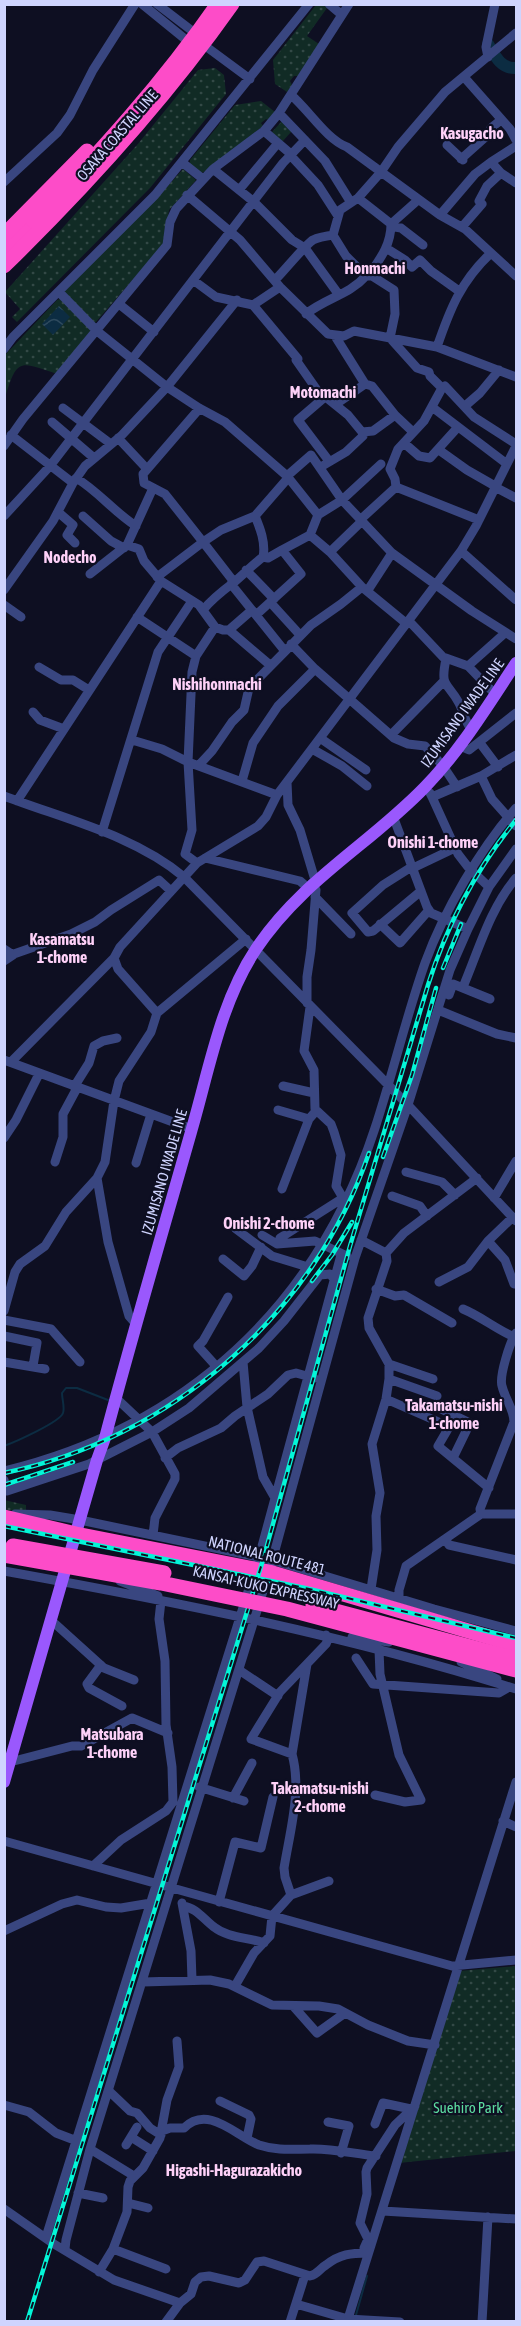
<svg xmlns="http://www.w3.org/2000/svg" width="521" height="2326" font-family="'Asap Condensed',sans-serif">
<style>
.grass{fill:url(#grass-dots)}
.water{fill:url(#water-waves)}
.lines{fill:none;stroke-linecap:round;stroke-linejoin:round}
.stream{stroke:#0c2c42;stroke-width:2}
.river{stroke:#0c2c42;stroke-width:12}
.minor{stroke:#394680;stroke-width:9}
.major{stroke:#9a58fd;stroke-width:12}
.highway{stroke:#fd4cc8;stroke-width:15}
.rail-casing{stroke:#03f6d8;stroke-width:4.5}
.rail{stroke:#0e0f22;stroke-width:2;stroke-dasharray:7;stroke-linecap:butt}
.highway-bridge{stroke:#fd4cc8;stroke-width:15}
.labels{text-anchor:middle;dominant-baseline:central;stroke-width:4.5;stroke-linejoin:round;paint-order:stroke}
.street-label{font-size:15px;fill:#cfd4fe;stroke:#0e0f22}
.park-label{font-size:15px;fill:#5cdda0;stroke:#0e0f22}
.neighbourhood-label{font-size:16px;font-weight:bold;fill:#fed1f8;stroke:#0e0f22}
</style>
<defs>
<pattern id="grass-dots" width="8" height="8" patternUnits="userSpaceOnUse" patternTransform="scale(1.5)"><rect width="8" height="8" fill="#112b25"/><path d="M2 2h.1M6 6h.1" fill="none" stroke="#334946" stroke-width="1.8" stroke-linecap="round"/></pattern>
<pattern id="water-waves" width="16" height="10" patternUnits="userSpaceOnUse" patternTransform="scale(1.5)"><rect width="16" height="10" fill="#0c2c42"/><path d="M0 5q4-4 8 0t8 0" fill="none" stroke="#2e4a5e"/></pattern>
</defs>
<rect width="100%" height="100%" fill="#0e0f22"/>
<path class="grass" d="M316 5H323L327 8 307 36 319 44 298 76H294L290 81 292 85 287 92 275 84 273 60Z
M215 68 224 75 226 94 150 188 17 322 12 317 20 309 5 292 137 145 198 70Z
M261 101 275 112 268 120 266 119 261 123 263 126 204 172 201 173 190 164V160L235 105Z
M282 121 292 131 281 143 272 132Z
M183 169 196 180 169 210 163 245 95 323 64 292 157 198Z
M60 299 90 329 91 334 57 374C19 361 17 358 5 398V355L57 300Z
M4 1500 26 1505V1511L5 1510Z
M516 1966V2151L399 2163 459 1971Z"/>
<path class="water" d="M59 306 70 317 53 335 42 324Z"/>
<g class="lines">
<path class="stream" d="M4 1446C15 1442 60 1422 63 1413 65 1408 62 1399 62 1393L66 1388H77L108 1400
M356 2315 367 2276"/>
<path class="river" d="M488 44C495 56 501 69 516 68"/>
<path class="minor" d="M142 4 185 39 194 43
M157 4 191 30 208 48 250 79
M329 4 342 15
M488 57 486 47 495 4
M464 77 510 129 516 140
M291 95C308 109 327 140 347 147L440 215 465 229 516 276
M279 113 325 161 350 201
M264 131 292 155
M447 145 463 160
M516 146 491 162 501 173 516 183
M291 156 318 185 338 216
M461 159 489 134 491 128 501 120
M183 163 203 179
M213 169 254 202 292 240 305 248 339 295
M4 182 57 133 70 115 93 70 135 4
M239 190 278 143
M187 195 240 240 280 287 328 334 344 336 354 331 437 347 516 377
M358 198 395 227 401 228 423 245
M440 215 475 174 491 162
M462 227 482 204 479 201 487 186 501 173
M333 235 346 256 366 276
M386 248 405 260 412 267 420 260 431 271 459 291
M369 275C380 259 391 245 391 224L418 200
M193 280 283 163 305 140
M275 280C284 271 306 244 313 240 319 237 326 236 333 235L340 210 358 198 381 172 398 147 445 92 516 33
M59 292 97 331 167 387 199 408 225 422 287 476 318 515
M119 304 154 332
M253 305 280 287
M306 314C326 298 349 295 366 276H372L394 290 395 314 390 338 417 368 429 372 430 376 442 388 424 421 398 449 390 469 395 479 396 487
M335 336 365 384 372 386 395 415
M437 347C450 309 461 281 491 253
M4 349 13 337 155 195 309 4
M296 360 317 390 348 415 362 432 373 431 395 415 413 432
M442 388 445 386 474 417 516 444
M326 396 298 420 329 461
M336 404 365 384
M465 406 480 393 499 370
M432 407 507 464
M63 408 111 444
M199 409 143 474 144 483 165 494 203 542 221 530 255 516 288 478
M52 422 94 458
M11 435 73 483
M118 438 147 469
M404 443 419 456 430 458 458 427
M4 446 23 419 167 245 170 222 176 209 213 169 264 131 279 113 349 4
M439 450 467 470 495 486
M324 465 346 452 363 436 362 432
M287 476 311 455 342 500 392 553 472 611 516 639
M76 478C98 491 114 512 136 526
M495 487 516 498
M58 512 73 525 67 535 75 543
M4 516 50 466 193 280 216 297 253 305 298 359
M83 516 111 541 124 548
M255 516C260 528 266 543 263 557
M360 520 396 487 479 520
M310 535 330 552 361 522
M127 545 139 549 144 561 161 581 199 605 215 627 196 656 192 672 188 762 192 830 185 854 197 863
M282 550 310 535 318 515 342 500 381 464
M461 551 516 600
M246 570 274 599
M90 574 127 545 153 488
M157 577 203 542 234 582
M231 584 284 650
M362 587 407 624
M4 590 53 521 73 483 85 466 121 436 167 387 237 300
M368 590 392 553
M270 602 300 635
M4 605 21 617
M203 610C212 599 221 592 233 583 243 575 252 565 263 557L268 558 282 550 301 574 256 615
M137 617 196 656
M409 621 443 657 468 666 495 694
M215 627 223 630H229L270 665
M229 630 252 610
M291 644 315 669 394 738 408 744 425 746 443 766 457 787
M446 659C440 688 447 681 459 703 464 712 464 720 471 729
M468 666 505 633
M39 667 61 680H73L89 690
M33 712 40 720 64 729
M391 735 444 681
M320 738 366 770
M132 740 162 749 188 762 277 795
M480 743 498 767
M460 746 469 750 516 713
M312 749 342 766 367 786
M199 765 212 751 232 722 244 710 249 688 311 625 341 604 362 587 330 552
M481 776 492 799 516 826
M242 781 253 743 278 706 315 669
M287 782 288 805 300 830 315 880
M430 793 432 797 481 776 516 755
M4 796C64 819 134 835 184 877L408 1105 516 1221
M432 797 458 854 468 867 489 887
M17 801 161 581
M393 816 427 907 431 913 468 929
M102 832 158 652 192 601
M205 858 300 881 307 887
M413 866 383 885 352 913 368 932 373 931 421 891
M413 868 455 848
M315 897 351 934
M380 924 400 943 429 910
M4 949 13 955 4 961
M11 955 71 934 95 922 111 910 159 880 171 891
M114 958 118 969 157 1013
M463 987C478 952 490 908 516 878
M449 995 453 984 490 999
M307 1003V977L311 950 316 890 312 883
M310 1007 304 1051 314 1070 315 1109 331 1124 334 1132 341 1155 336 1186 343 1198 346 1199
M438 1010 497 1034 516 1038
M4 1060 192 1129
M11 1062 114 958 120 947 197 863 258 826 266 817 277 795 461 551 476 526 516 446
M283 1086 314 1093
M74 1087 89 1063 94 1046 103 1041 117 1038
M278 1110 309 1119
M4 1138 16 1120 39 1074
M55 1162 63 1137V1114L77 1088
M136 1163 151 1114
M406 1172 442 1182 455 1195
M97 1178 108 1242 129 1316 136 1324
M282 1189 309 1119 316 1111
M392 1196 420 1206 427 1216
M494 1198 516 1161
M236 1229 272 1256 308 1267
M262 1235 277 1244 315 1241 347 1256
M280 1238 343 1198
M361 1240 386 1253
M488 1241 505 1260 514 1284
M223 1259 244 1276 252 1266 261 1247
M439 1282 468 1267 488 1241 513 1217
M376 1289 395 1296 404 1295 452 1323
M463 1309C482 1317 494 1328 514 1337
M4 1311 15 1272 20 1264 45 1246 66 1212 97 1178 105 1162 114 1101 119 1081 151 1032 157 1013 246 939
M4 1320 51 1329 80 1362
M4 1336 37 1343 33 1366
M4 1362 45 1369
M243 1362 247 1407 263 1477 275 1498 278 1499
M389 1364 433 1379
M216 1366 198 1346 203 1341 228 1297
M389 1379 437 1396
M116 1398 152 1432 175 1474V1479L155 1518 153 1535
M386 1399 450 1427
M439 1408 470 1423 453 1458
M455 1417 438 1446 489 1488
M165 1458 178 1448 221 1428 235 1416 268 1394 288 1375 296 1373 314 1378
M4 1471C186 1427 317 1306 375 1128 393 1073 406 1017 425 963 444 911 480 849 516 808
M4 1480 7 1491 89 1464 152 1432 189 1408 259 1348 284 1321 320 1275 330 1274 334 1279
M15 1514 50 1515 80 1520 272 1560 434 1609 516 1631
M481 1514 480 1509 514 1422C514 1409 505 1399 502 1386 499 1376 510 1342 516 1333
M445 1539 449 1545 516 1560
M4 1571C177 1602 349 1636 516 1689
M120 1581 158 1596
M371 1589 377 1550 376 1516 380 1493 372 1444 386 1399 389 1379V1364L369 1328 368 1318 387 1261 386 1253 404 1233 477 1178
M399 1597V1590L406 1566 481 1514H516
M52 1621 104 1668 134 1680
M352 1637 389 1642
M356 1658 373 1684 499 1693 509 1687
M461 1662 497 1679
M101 1665 87 1684 89 1688 122 1706
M239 1670 278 1696
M292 1754 251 1739 280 1692 326 1644 328 1639 326 1635
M10 1762 72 1746H81L132 1718 168 1733
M199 1787 244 1801
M375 1795 405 1802 421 1800 399 1755 380 1674 379 1650
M233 1798 252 1763
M503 1821 516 1827
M4 1841 452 1966 516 1960
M93 1866 121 1840 166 1811 173 1802 172 1767 166 1725 165 1661 159 1619 161 1601
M291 1895 285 1877 284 1868C290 1831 302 1790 292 1754L307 1664
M219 1902 235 1842 261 1848 273 1797
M182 1903 191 1951 192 1980
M183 1906C197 1908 203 1919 214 1927 228 1938 247 1937 264 1943
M4 1931 62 1904 77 1900 106 1907 121 1908 151 1903
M143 1982 210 1980 229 1984 272 2005 319 2006 338 2009 368 2025 408 2041 435 2045
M235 1986 254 1953 270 1936 272 1916 291 1895 329 1881
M294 2007 317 2033 345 2013
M109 2091 130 2111 137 2113 150 2128 161 2135
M220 2101 249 2115 251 2119 247 2138
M4 2105 29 2112 56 2133 77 2141
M328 2122 349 2126 341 2153
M375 2124 383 2103 411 2109
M162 2131 170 2128H184C208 2104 236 2136 259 2145 277 2151 293 2149 310 2149 331 2148 355 2154 376 2156
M131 2137 153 2151
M126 2145 137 2127
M90 2149 134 2176
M78 2193 103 2198
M128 2203 148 2208
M4 2209 54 2244 114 2280 180 2303
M383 2211 516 2219
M46 2237 261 1550 341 1255
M364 2248 368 2239 360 2223 367 2194 366 2172 367 2168 395 2125 415 2106
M65 2249 66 2240 90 2149 269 1572 355 1258 408 1105 450 970 468 929 489 887 516 849
M113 2249 166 2269
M99 2272 113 2249 127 2212 128 2187 130 2181 143 2168 160 2138 167 2100 179 2067 177 2041
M296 2304 348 2319 400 2322
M166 2322 180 2303 191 2294 195 2282 201 2277 209 2276 239 2283 245 2280 257 2262 264 2261 310 2276C318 2274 319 2269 326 2265 340 2254 351 2253 368 2253
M290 2322 305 2275
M347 2322 516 1782
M482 2322 488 2217"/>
<path class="major" d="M4 1782 97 1460 105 1438C132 1336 162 1234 191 1132 209 1071 220 1003 256 949 302 880 369 845 425 787 461 750 488 705 516 663"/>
<path class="highway" d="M4 249 34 221
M4 1517 76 1534 269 1572 516 1645"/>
<g class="rail-casing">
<path id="rail" d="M443 968 461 924
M383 1157 412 1075 436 988
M312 1281 332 1255 352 1222
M4 1473C171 1439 314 1314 369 1153
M4 1485 73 1462
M4 1526 305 1588 516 1638
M27 2322 263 1560 350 1246 428 985C447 925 476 869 516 820"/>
</g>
<use href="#rail" class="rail"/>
<path class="highway-bridge" d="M34 221C100 153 164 82 218 4
M4 235 87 151
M4 266C87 185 165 99 232 4
M13 1546 164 1573
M4 1555 161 1583 287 1609 516 1670
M313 1605 516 1659"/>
</g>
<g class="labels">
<g class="street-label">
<text transform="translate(117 135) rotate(-49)">OSAKA COASTAL LINE</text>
<text transform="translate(462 713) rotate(-54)">IZUMISANO IWADE LINE</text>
<text transform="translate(164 1172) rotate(-74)">IZUMISANO IWADE LINE</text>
<text transform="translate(267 1555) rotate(14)">NATIONAL ROUTE 481</text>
<text transform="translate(266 1587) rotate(13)">KANSAI-KUKO EXPRESSWAY</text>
</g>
<g class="park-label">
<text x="468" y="2107">Suehiro Park</text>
</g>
<g class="neighbourhood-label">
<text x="472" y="133">Kasugacho</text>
<text x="375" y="268">Honmachi</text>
<text x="323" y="392">Motomachi</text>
<text x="70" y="557">Nodecho</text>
<text x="217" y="684">Nishihonmachi</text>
<text x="433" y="842">Onishi 1-chome</text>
<text x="62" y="939">Kasamatsu<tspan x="62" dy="18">1-chome</tspan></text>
<text x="269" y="1223">Onishi 2-chome</text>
<text x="454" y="1405">Takamatsu-nishi<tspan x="454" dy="18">1-chome</tspan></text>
<text x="112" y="1734">Matsubara<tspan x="112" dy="18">1-chome</tspan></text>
<text x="320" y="1788">Takamatsu-nishi<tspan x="320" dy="18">2-chome</tspan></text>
<text x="234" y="2170">Higashi-Hagurazakicho</text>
</g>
</g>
<rect width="521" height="2326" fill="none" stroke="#cfd4fe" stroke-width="12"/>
</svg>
